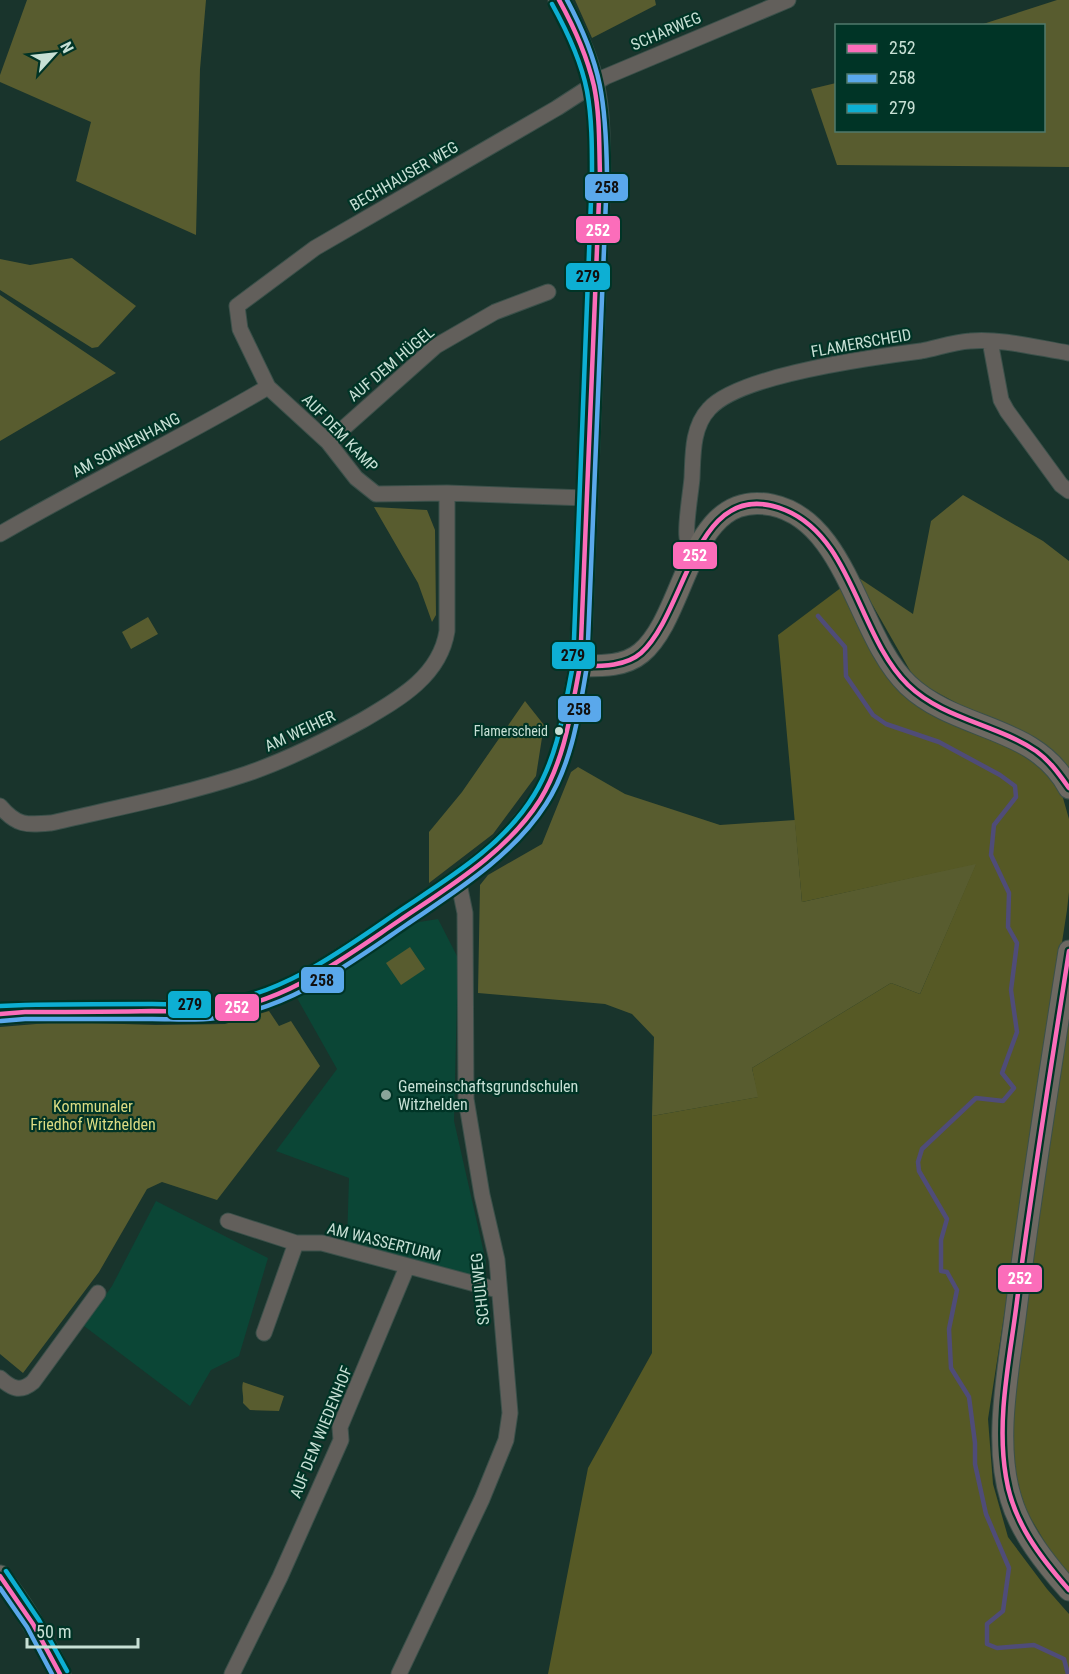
<svg xmlns="http://www.w3.org/2000/svg" width="1069" height="1674" font-family="'Roboto Condensed',sans-serif">
<style>
.built{fill:#0b4636}
.green{fill:#585c2f}
.forest{fill:#565925}
.lines{fill:none;stroke-linecap:round;stroke-linejoin:round}
.stream{stroke:#4f4c78;stroke-width:4.5}
.minor-casing{stroke:#3b504a;stroke-width:17}
.secondary-casing{stroke:#3b504a;stroke-width:23}
.minor{stroke:#625f5b;stroke-width:15}
.secondary{stroke:#6d6962;stroke-width:21}
.bus-1-casing{stroke:#003426;stroke-width:9}
.bus-2-casing{stroke:#003426;stroke-width:9}
.bus-3-casing{stroke:#003426;stroke-width:9}
.bus-1{stroke:#fb6dba;stroke-width:4.5}
.bus-2{stroke:#5aa8eb;stroke-width:4.5}
.bus-3{stroke:#0dafd3;stroke-width:4.5}
.bus-dot{fill:#c7e0d5;stroke:#003426;stroke-width:2}
.poi-dot{fill:#8aa49a;stroke:#003426;stroke-width:2}
.labels{text-anchor:middle;dominant-baseline:central;stroke-width:4.5;stroke-linejoin:round;paint-order:stroke}
.bus-label{font-size:14px;fill:#c7e0d5;stroke:#003426;text-anchor:end}
.street-label{font-size:16px;fill:#c7e0d5;stroke:#003426}
.poi-label{font-size:16px;fill:#c7e0d5;stroke:#003426;text-anchor:start}
.park-label{font-size:16px;fill:#dcdc83;stroke:#003426}
.line-badge{stroke:#003426;stroke-width:2}
.badge-label{font-size:16px;text-anchor:middle;font-weight:bold;fill:#fff}
.pale-badge-label{font-size:16px;text-anchor:middle;font-weight:bold;fill:#111}
</style>
<rect width="100%" height="100%" fill="#19342c"/>
<path class="built" d="M438 919 458 958 454 1121 486 1262 485 1270 480 1277 474 1278 347 1242 349 1178 276 1151 337 1069 297 998 413 923Z
M156 1201 268 1258 239 1356 211 1370 190 1406 84 1326 112 1286Z"/>
<path class="green" d="M27 0H206L200 69 196 235 76 181 91 122 0 82V75Z
M575 0H655L656 5 592 38Z
M1057 0H1069V167L837 165 811 89 836 83V130H1044V26L980 25Z
M72 258 136 306 98 347 92 348 0 290V259L30 265Z
M0 295 116 373 0 441Z
M963 495 1043 541 1069 561V776L984 718 916 681 856 576 913 614 931 521Z
M374 507 427 510 435 530 436 615 432 622 418 583Z
M148 617 158 634 131 649 122 632Z
M525 701 544 725 536 776 493 834 429 883V832L462 792Z
M578 767 625 794 720 825 795 820 802 902 977 863 920 994 891 983 752 1068 759 1097 652 1116 654 1037 632 1014 605 1004 478 993 480 885 488 875 542 844 571 772Z
M410 947 425 969 401 985 386 963Z
M269 1011 279 1026 291 1021 320 1066 217 1200 162 1182 147 1189 99 1272 23 1373 0 1354V1027L60 1022 156 1025 225 1024Z
M243 1382 284 1396 279 1411 250 1410 243 1403C244 1395 241 1390 243 1382Z"/>
<path class="forest" d="M842 587 934 715 967 731 1012 748 1035 760 1052 777 1063 798 1069 819V892L1067 910 988 1419 993 1484 1008 1537 1047 1589 1069 1614V1674H548L588 1468 652 1353V1116L758 1097 752 1068 891 983 920 994 976 864 802 902 778 635Z
M1069 1001V1577L1052 1554 1024 1507 1014 1469 1013 1409 1023 1320Z"/>
<g class="lines">
<path class="stream" d="M818 616 845 647 846 676 873 715 886 724 939 742 1000 775 1015 786 1016 797 994 825 991 855 1009 893 1008 927 1017 943 1011 990 1017 1032 1002 1073 1014 1088 1003 1101 976 1098 922 1149 918 1162 919 1171 947 1219 941 1240V1271L947 1272 957 1290 949 1329 951 1368 969 1397 975 1443V1464L986 1514 1009 1568 1003 1611 987 1624V1644L997 1648 1034 1645 1064 1659 1068 1674"/>
<g class="minor-casing">
<path id="minor" d="M990 341 1001 400 1007 411 1061 485 1069 491
M328 442 436 346 495 312 548 292
M586 498 447 493 376 494 356 478 328 442 268 387 240 329 237 306 315 248 557 108 605 77 788 0
M0 534C88 483 180 439 268 387
M696 553C693 548 688 542 687 537 685 525 691 491 692 478 693 455 692 427 709 409 739 375 874 357 921 351 937 348 953 342 970 341 1000 338 1038 348 1069 353
M0 806C17 826 26 825 51 823 116 808 183 795 246 774 287 760 325 741 363 720 399 699 440 676 447 631V493
M228 1221 296 1243H322L498 1290
M264 1333 296 1243
M0 1378C11 1388 20 1393 33 1382L98 1293
M232 1674 280 1577 341 1440 340 1427 407 1267
M399 1674 482 1499 506 1440 510 1413 497 1260 482 1195 466 1099 465 913 458 879"/>
</g>
<g class="secondary-casing">
<path id="secondary" d="M580 666C600 666 624 667 641 653 688 614 688 488 772 505 848 521 858 638 908 685 958 732 1035 724 1069 788
M1069 951C1050 1071 1031 1190 1016 1310 1009 1368 993 1442 1011 1499 1021 1533 1046 1564 1069 1590
M0 1014 25 1012 215 1011C236 1007 257 1003 277 994 317 977 357 948 394 924 445 889 505 854 539 801 565 761 571 712 580 666L600 175C599 146 600 116 594 87 588 57 573 26 559 0
M0 1576C25 1607 43 1639 60 1674"/>
</g>
<use href="#minor" class="minor"/>
<use href="#secondary" class="secondary"/>
<g class="bus-1-casing">
<path id="bus-1" d="M580 666C600 666 625 667 641 653 688 611 694 473 785 510 853 538 858 636 908 685 943 719 996 724 1036 751 1050 761 1059 774 1069 788
M1069 951C1051 1067 1032 1184 1017 1301 1010 1358 996 1419 1006 1477 1013 1522 1040 1557 1069 1590
M0 1014 25 1012C67 1012 110 1012 152 1011 173 1011 194 1013 215 1011 284 1004 345 957 400 920 450 886 507 852 540 800 565 759 571 712 580 666L600 175C599 145 600 115 594 86 587 56 574 27 559 0
M0 1576 33 1624 60 1674"/>
</g>
<g class="bus-2-casing">
<path id="bus-2" d="M1 1021 25 1019C68 1019 110 1019 152 1019 173 1019 195 1021 216 1018 287 1011 349 964 406 925 456 891 512 857 546 804 572 764 579 713 587 666L607 175C606 103 602 65 567 0
M0 1588 27 1627 52 1674"/>
</g>
<g class="bus-3-casing">
<path id="bus-3" d="M0 1006 25 1005C67 1004 110 1004 152 1004 173 1004 195 1006 216 1003 285 994 345 948 401 910 449 878 503 846 534 795 558 756 564 710 573 665L592 175C592 147 592 118 587 91 581 60 567 31 552 4
M6 1571 39 1620 67 1671"/>
</g>
<use href="#bus-1" class="bus-1"/>
<use href="#bus-2" class="bus-2"/>
<use href="#bus-3" class="bus-3"/>
</g>
<circle class="bus-dot" cx="559" cy="731" r="5"/>
<circle class="poi-dot" cx="386" cy="1095" r="6"/>
<g class="labels">
<g class="bus-label">
<text x="548" y="731">Flamerscheid</text>
</g>
<g class="street-label">
<text transform="translate(666 31) rotate(-23)">SCHARWEG</text>
<text transform="translate(404 176) rotate(-30)">BECHHAUSER WEG</text>
<text transform="translate(861 343) rotate(-10)">FLAMERSCHEID</text>
<text transform="translate(391 364) rotate(-40)">AUF DEM HÜGEL</text>
<text transform="translate(340 433) rotate(46)">AUF DEM KAMP</text>
<text transform="translate(126 445) rotate(-28)">AM SONNENHANG</text>
<text transform="translate(300 731) rotate(-25)">AM WEIHER</text>
<text transform="translate(384 1242) rotate(14)">AM WASSERTURM</text>
<text transform="translate(480 1289) rotate(-96)">SCHULWEG</text>
<text transform="translate(321 1432) rotate(-68)">AUF DEM WIEDENHOF</text>
</g>
<g class="poi-label">
<text x="398" y="1086">Gemeinschaftsgrundschulen<tspan x="398" dy="18">Witzhelden</tspan></text>
</g>
<g class="park-label">
<text x="93" y="1106">Kommunaler<tspan x="93" dy="18">Friedhof Witzhelden</tspan></text>
</g>
</g>
<g class="line-badge">
<rect x="584" y="173" width="45" height="29" rx="6" fill="#5aa8eb"/>
<rect x="575" y="215" width="46" height="29" rx="6" fill="#fb6dba"/>
<rect x="565" y="262" width="46" height="29" rx="6" fill="#0dafd3"/>
<rect x="672" y="541" width="46" height="29" rx="6" fill="#fb6dba"/>
<rect x="551" y="641" width="45" height="29" rx="6" fill="#0dafd3"/>
<rect x="557" y="695" width="45" height="28" rx="6" fill="#5aa8eb"/>
<rect x="300" y="966" width="45" height="28" rx="6" fill="#5aa8eb"/>
<rect x="167" y="990" width="45" height="29" rx="6" fill="#0dafd3"/>
<rect x="214" y="993" width="46" height="29" rx="6" fill="#fb6dba"/>
<rect x="997" y="1264" width="46" height="29" rx="6" fill="#fb6dba"/>
</g>
<g class="badge-label">
<text x="598" y="236">252</text>
<text x="695" y="561">252</text>
<text x="237" y="1013">252</text>
<text x="1020" y="1284">252</text>
</g>
<g class="pale-badge-label">
<text x="607" y="193">258</text>
<text x="588" y="282">279</text>
<text x="573" y="661">279</text>
<text x="579" y="715">258</text>
<text x="322" y="986">258</text>
<text x="190" y="1010">279</text>
</g>
<rect x="835" y="24" width="210" height="108" fill="#003426" stroke="#50796c" stroke-width="1.5"/>
<rect x="847" y="44" width="30" height="9" fill="#fb6dba" stroke="#50796c" stroke-width="1.5"/>
<text x="889" y="54" font-size="18" fill="#c7e0d5">252</text>
<rect x="847" y="74" width="30" height="9" fill="#5aa8eb" stroke="#50796c" stroke-width="1.5"/>
<text x="889" y="84" font-size="18" fill="#c7e0d5">258</text>
<rect x="847" y="104" width="30" height="9" fill="#0dafd3" stroke="#50796c" stroke-width="1.5"/>
<text x="889" y="114" font-size="18" fill="#c7e0d5">279</text>
<g transform="translate(54 54) rotate(63)" stroke="#003426" stroke-width="4.5" paint-order="stroke">
<path d="M0-4.5L10 22L0 15L-10 22Z" fill="#c7e0d5"/>
<text y="-9" font-size="16" font-weight="bold" text-anchor="middle" fill="#c7e0d5">N</text>
</g>
<path d="M27 1638v9h111v-9" fill="none" stroke="#c7e0d5" stroke-width="3"/>
<text x="36" y="1638" font-size="18" fill="#c7e0d5" stroke="#003426" stroke-width="4.5" paint-order="stroke">50 m</text>
</svg>
